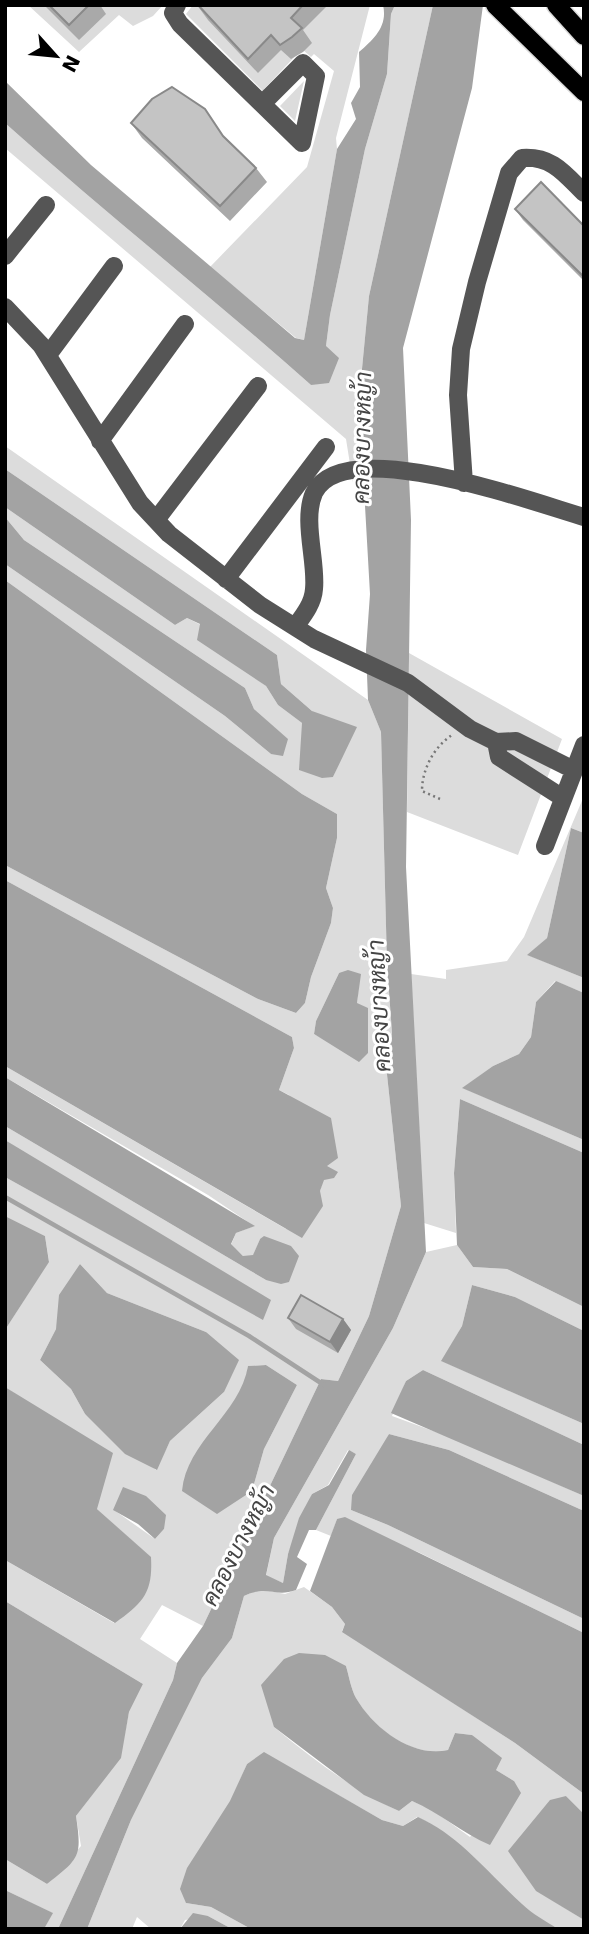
<svg xmlns="http://www.w3.org/2000/svg" width="589" height="1934" font-family="'DejaVu Sans',Sarabun,sans-serif">
<style>
.green{fill:#dcdcdc;fill-rule:evenodd}
.water{fill:#a3a3a3}
.lines{fill:none;stroke-linecap:round;stroke-linejoin:round}
.stream{stroke:#a3a3a3;stroke-width:4.5}
.major-casing{stroke:#dbdbdb;stroke-width:21}
.path{stroke:#777;stroke-width:2.5;stroke-dasharray:2 3.5;stroke-linecap:butt}
.minor{stroke:#555;stroke-width:18}
.major{stroke:#000;stroke-width:18}
.wall{fill:#a9a9a9}
.shaded-wall{fill:#898989}
.building{fill:#c4c4c4;stroke:#898989;stroke-width:2}
.labels{text-anchor:middle;dominant-baseline:central;stroke-width:6;stroke-linejoin:round;paint-order:stroke}
.water-label{font-size:23px;font-style:italic;fill:#444;stroke:#fff}
</style>
<rect width="100%" height="100%" fill="#fff"/>
<path class="green" d="M28 5H163L153 16 133 26 119 15 79 52Z
M193 5H370L336 138 337 149 304 340 296 338 210 267 307 167 334 71 314 54 311 57 302 49 264 89 268 96 186 14Z
M395 5H433L369 296 359 400 365 478 353 483 346 439 5 148V123C105 213 211 296 311 385L326 346 330 315 365 149 387 74 391 14Z
M304 81 295 121 280 106Z
M5 446 368 700 381 732 387 964 392 1033 386 1065 401 1206 369 1316 338 1381 321 1379 203 1626 162 1605 140 1639 177 1663 173 1680 58 1929H44L52 1913 5 1890V1859L47 1884 81 1846 76 1816 120 1758 129 1712 143 1684 5 1601V1560L114 1623 150 1557 97 1509 17 1395 5 1387V1330L49 1261 45 1236 5 1216V1177L263 1319 5 1140V1126L266 1280 260 1239 253 1256H243L231 1245 236 1233 254 1226 208 1195 5 1077V1066L286 1229 320 1191 327 1166 289 1095 279 1090 294 1048 292 1037 5 880V865L258 999 296 1013 305 1003 311 977 331 923 333 908 326 888 337 838V814L302 794 5 580V564L225 716 271 754 287 739 254 709 245 688 24 540 5 517V507L175 625 187 618 201 625 243 669 266 686 278 705 302 723V744L333 777 343 754 312 711 281 684 277 655 5 469ZM339 973 360 974 357 1003 323 1039 314 1034 316 1021ZM80 1264 107 1293 206 1332 224 1392 170 1441 156 1470 85 1414 71 1389 40 1360 56 1329ZM266 1365 297 1385 264 1449 252 1491 228 1410 245 1386 248 1366ZM114 1510 164 1529 155 1539Z
M409 653 562 739 518 855 407 812Z
M584 796V833L571 828 547 938 528 955 584 978V993L555 981 536 1002 531 1037 519 1054 493 1066 463 1088 584 1140V1153L460 1099 454 1173 456 1233 424 1223 411 974 446 979V970L507 961 524 937Z
M457 1245 473 1267 507 1269 584 1307V1331L515 1297 472 1285 462 1326 442 1361 584 1424V1445L423 1370 406 1381 392 1416 458 1440 584 1496V1511L449 1450 389 1434 351 1510 388 1525 584 1619V1633L418 1552 337 1519 331 1536 316 1530 356 1454 348 1450 328 1485 312 1494 288 1554 283 1583 266 1576 274 1538 393 1328 426 1252Z
M304 1587 332 1607 345 1624 342 1631 515 1743 584 1794V1814L566 1796 536 1890 584 1920V1929C576 1929 564 1931 557 1928 508 1910 471 1840 417 1817L403 1826 382 1820 264 1753 247 1764 186 1903 211 1907 251 1929H232L208 1916 185 1920 180 1929H151L137 1917 132 1929H87L131 1820 202 1678 232 1638 244 1596 259 1589 285 1594ZM346 1666C349 1676 351 1689 356 1698 374 1730 413 1758 448 1750L455 1733 472 1735 496 1770 514 1781 470 1837 431 1809 412 1801 399 1811C352 1789 314 1760 274 1727Z"/>
<path class="water" d="M383 5H395L391 14 387 74 365 149 330 315 326 346 339 358 329 383 311 385C211 296 105 213 5 123V81L91 165 295 338 304 340 337 149 356 119 351 103 360 87 359 52C374 39 388 26 383 5Z
M433 5H483L472 88 403 348 411 520 406 867 426 1252 393 1328 274 1538 266 1575 283 1583 288 1554 299 1518 312 1494 329 1485 349 1450 356 1454 316 1530H309L297 1557 307 1564 296 1590C274 1598 268 1584 244 1596L232 1638 202 1678 131 1820 87 1929H58L173 1680 177 1663 203 1626 321 1379 338 1381 369 1316 401 1206 386 1065 392 1033 387 964 381 732 368 700 366 650 370 594 359 400 369 296Z
M5 469 277 655 281 684 312 711 357 727 333 777 322 778 299 770 302 723 278 705 266 686 197 640 200 624 187 618 175 625 5 507Z
M5 517 24 540 245 688 254 709 288 739 283 756 271 754 225 716 5 564Z
M5 580 302 794 337 814V838L326 888 333 908 331 923 311 977 305 1003 296 1013 258 999 5 865Z
M571 828 584 833V978L527 955 547 938Z
M5 880 292 1037 294 1048 279 1090 331 1118 338 1158 327 1166 338 1172 334 1178 324 1180 320 1191 323 1206 302 1238 5 1066Z
M348 970 361 974 357 1003 368 1008V1053L359 1062 314 1034 316 1021 339 973Z
M556 981 584 993V1140L462 1088 493 1066 519 1054 531 1037 536 1002Z
M5 1077 255 1226 236 1233 231 1244 243 1256 253 1255 260 1239 264 1236 291 1246 299 1256 289 1282 281 1284 266 1280 5 1126Z
M460 1099 584 1153V1307L507 1269 473 1267 457 1245 454 1173Z
M5 1140 271 1300 263 1320 5 1177Z
M5 1216 45 1236 49 1262 5 1330Z
M80 1264 107 1293 206 1332 239 1360 224 1392 170 1441 157 1470 125 1454 85 1414 71 1389 40 1360 56 1329 59 1295Z
M472 1285 515 1297 584 1331V1424L441 1361 462 1326Z
M266 1365 297 1385 264 1449 252 1491 217 1514 182 1491C186 1442 240 1414 248 1366Z
M423 1370 584 1445V1496L391 1413 406 1381Z
M5 1387 113 1453 97 1509 151 1557C153 1593 143 1603 115 1623L5 1560Z
M389 1434 449 1450 584 1511V1619L388 1525 351 1510 352 1495Z
M123 1487 146 1496 166 1515 164 1529 155 1539 138 1524 113 1510Z
M345 1517 584 1633V1794L515 1743 342 1632 345 1624 332 1607 310 1591 337 1519Z
M5 1601 143 1684 129 1712 121 1758 76 1816C82 1857 80 1858 47 1884L5 1859Z
M299 1653 325 1655 346 1666C349 1676 351 1689 356 1698 374 1729 413 1758 448 1750L455 1733 472 1735 502 1758 496 1770 514 1781 521 1793 490 1845C462 1833 440 1813 412 1801L399 1811 364 1795 274 1727 261 1685 284 1659Z
M264 1752 382 1820 403 1826 418 1817C459 1835 489 1874 522 1904 532 1914 546 1921 558 1929H251L211 1907 186 1903 180 1889 187 1868 230 1801 247 1764Z
M566 1796 584 1814V1920L536 1891 508 1851 550 1800Z
M5 1890 53 1913 44 1929H5Z
M193 1913 208 1916 232 1929H180Z"/>
<g class="lines">
<path class="stream" d="M5 1197 249 1336 324 1385"/>
<g class="major-casing">
<path id="major" d="M495 5 584 92
M556 5 584 36"/>
</g>
<path class="path" d="M120 5V6
M440 799 422 791C422 769 434 747 452 735"/>
<path class="minor" d="M177 5 173 13 180 24 302 143 316 76 303 63 262 104
M5 256 46 205
M5 307 41 345 140 503 169 534 260 605 314 639 408 683 470 729 496 742 516 741 574 770
M48 355 114 266
M100 441 185 324
M464 483 458 395 461 349 477 282 509 173 522 158C552 156 564 173 584 193
M156 520 258 386
M226 579 326 447
M295 627C303 616 313 604 314 589 317 562 302 520 314 493 343 432 535 503 584 517
M496 742 499 757 563 798
M545 846 584 745"/>
<use href="#major" class="major"/>
</g>
<path class="wall" d="M44 5H100L106 14 79 40Z
M197 5H328L303 30 312 43 303 52 291 59 281 50 258 73 208 20Z
M131 123 224 138 256 168 267 182 230 221 142 138Z
M515 209 584 226V281L523 220Z
M288 1318 343 1319 351 1330 338 1353 296 1329Z"/>
<path class="shaded-wall" d="M343 1319 351 1330 338 1353 330 1342Z"/>
<path class="building" d="M49 5H89L69 25Z
M198 5H303L291 18 302 28 292 37 280 45 271 35 248 59Z
M172 87 205 109 223 136 256 168 220 206 131 123 152 99Z
M541 182 584 226V277L515 209Z
M301 1295 343 1319 330 1342 288 1318Z"/>
<g class="labels">
<g class="water-label">
<text transform="translate(362 438) rotate(-89)">คลองบางหญ้า</text>
<text transform="translate(379 1006) rotate(-93)">คลองบางหญ้า</text>
<text transform="translate(238 1545) rotate(-63)">คลองบางหญ้า</text>
</g>
</g>
<rect width="589" height="1934" fill="none" stroke="#000000" stroke-width="14"/>
<g transform="translate(56 56) rotate(117)" stroke="#ffffff" stroke-width="5" paint-order="stroke">
<path d="M0-5L12 26L0 18L-12 26Z" fill="#000000"/>
<text y="-10" font-size="19" font-weight="bold" text-anchor="middle" fill="#000000">N</text>
</g>
</svg>
